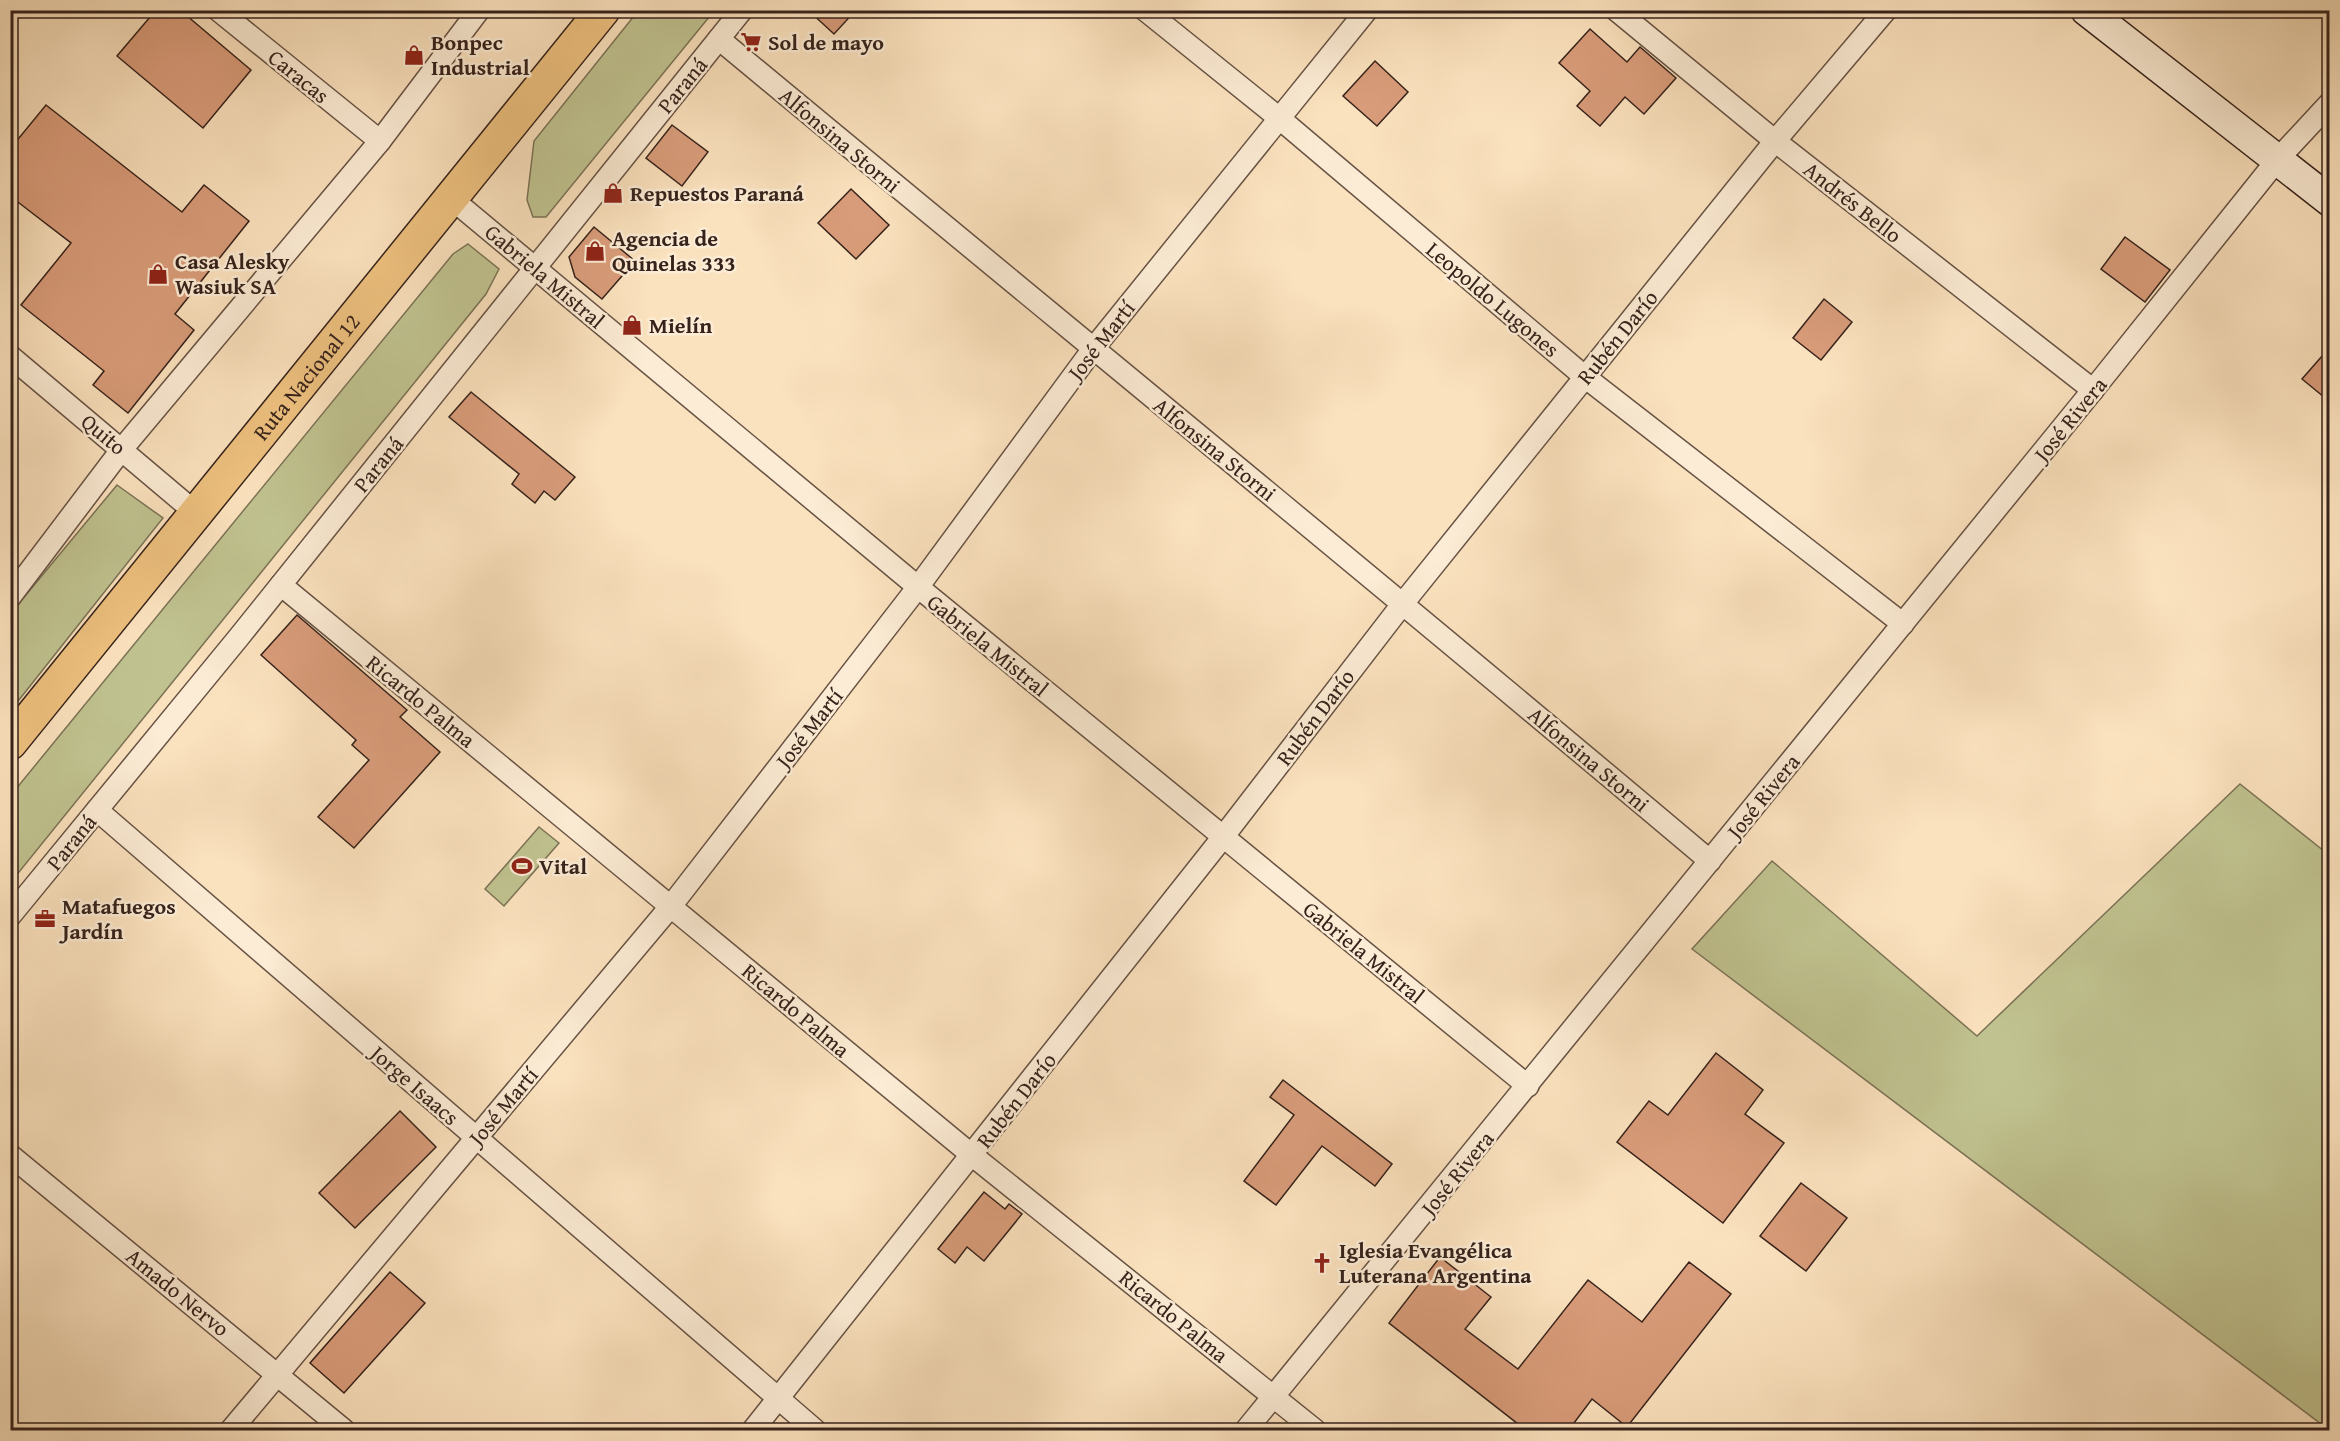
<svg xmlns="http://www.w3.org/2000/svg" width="2340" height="1441" font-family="'Gentium Book Plus',serif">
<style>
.green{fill:#c0c390;stroke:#7b7256;stroke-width:1.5}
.building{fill:#d99c7a;stroke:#36221b;stroke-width:1.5}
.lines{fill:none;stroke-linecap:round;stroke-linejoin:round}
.minor-casing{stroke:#675244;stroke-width:24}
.secondary-casing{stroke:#36221b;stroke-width:33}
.trunk-casing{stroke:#36221b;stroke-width:36}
.minor{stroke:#fcecd5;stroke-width:21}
.secondary{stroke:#fcecd5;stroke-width:30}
.trunk{stroke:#eec17f;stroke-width:33}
.labels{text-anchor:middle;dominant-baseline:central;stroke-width:5;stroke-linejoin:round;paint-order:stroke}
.poi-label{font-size:22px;font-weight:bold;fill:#36221b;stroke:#fcecd5;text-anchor:start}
.street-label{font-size:22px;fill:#36221b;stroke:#fcecd5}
</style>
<rect width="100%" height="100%" fill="#fbe2be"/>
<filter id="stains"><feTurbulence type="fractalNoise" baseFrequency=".00333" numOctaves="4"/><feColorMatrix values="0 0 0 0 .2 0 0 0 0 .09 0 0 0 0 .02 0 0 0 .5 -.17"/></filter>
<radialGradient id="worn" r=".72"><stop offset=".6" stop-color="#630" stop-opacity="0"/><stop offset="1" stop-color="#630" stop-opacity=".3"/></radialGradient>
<!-- green -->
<g class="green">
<path d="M638,11H714L546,217H533L527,200L534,141Z"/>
<path d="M468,244L499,269L486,294L11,882V795L453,254Z"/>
<path d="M117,485L163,518L11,710V613Z"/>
<path d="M2240,784L2329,855V1430L1692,949L1772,861L1977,1036Z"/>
<path d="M539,827L559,843L504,906L485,889Z"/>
</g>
<!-- building -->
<g class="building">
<path d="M156,10H180L251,70L203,128L117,56Z"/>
<path d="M808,10H856L834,34Z"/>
<path d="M1590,29L1627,62L1640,47L1676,78L1644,114L1625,97L1600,126L1577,106L1590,91L1559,63Z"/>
<path d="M1375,61L1408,92L1377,126L1343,96Z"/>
<path d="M46,105L182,212L204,185L249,221L175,314L194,330L128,413L93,385L104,371L21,305L71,243L10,196V149Z"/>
<path d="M672,125L708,152L682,186L646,158Z"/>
<path d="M851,189L889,225L856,259L818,223Z"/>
<path d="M594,227L635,261L602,299L575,277L569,257Z"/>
<path d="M2125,237L2170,270L2145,302L2101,269Z"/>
<path d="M1824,299L1852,322L1821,360L1793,338Z"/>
<path d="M2330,347V402L2302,379Z"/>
<path d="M471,392L575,477L555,500L544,491L535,503L512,484L519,474L449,417Z"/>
<path d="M297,615L407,710L400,717L440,752L354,848L318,817L369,760L352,745L356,740L261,655Z"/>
<path d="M1716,1053L1763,1090L1745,1114L1784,1143L1723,1223L1617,1142L1649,1101L1668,1115Z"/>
<path d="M1283,1080L1392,1164L1375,1186L1322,1146L1276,1205L1244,1181L1294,1115L1270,1097Z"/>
<path d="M400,1111L436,1147L355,1228L319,1193Z"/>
<path d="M1801,1183L1847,1218L1806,1271L1760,1236Z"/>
<path d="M984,1192L1005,1209L1009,1204L1022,1214L984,1261L967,1247L955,1263L938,1249Z"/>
<path d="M1440,1257L1491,1297L1465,1329L1518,1369L1588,1280L1642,1322L1689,1262L1731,1294L1627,1427L1592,1399L1568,1431H1527L1389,1323Z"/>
<path d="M390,1272L425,1303L344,1393L310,1363Z"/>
</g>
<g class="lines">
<!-- minor casing -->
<g class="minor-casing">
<g id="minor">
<path d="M218,10L380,141"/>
<path d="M1145,10L1279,118L1585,377L1903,624"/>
<path d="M1616,10L1775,141L2093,390"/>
<path d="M719,39C1049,313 1382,584 1710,861"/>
<path d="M452,199L918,587L1528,1086"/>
<path d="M10,356L196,513"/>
<path d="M281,585L973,1156L1315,1430"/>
<path d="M10,597L122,449L380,141L479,10"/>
<path d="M97,810L815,1430"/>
<path d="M10,916L239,637L742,10"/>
<path d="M10,1155L344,1430"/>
<path d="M231,1430L671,906L918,587L1093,349L1367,10"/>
<path d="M753,1430L1223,837L1404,602L1775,141L1886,10"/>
<path d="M1246,1430L2093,390L2278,159L2330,103"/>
</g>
</g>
<!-- secondary casing -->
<g class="secondary-casing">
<path id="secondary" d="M2086,10L2330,201"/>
</g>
<!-- trunk casing -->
<g class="trunk-casing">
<g id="trunk">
<path id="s1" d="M10,743L603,10"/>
</g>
</g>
<!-- minor -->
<use href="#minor" class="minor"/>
<!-- secondary -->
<use href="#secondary" class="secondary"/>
<!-- trunk -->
<use href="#trunk" class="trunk"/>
</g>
<!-- icons -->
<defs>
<g id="supermarket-bare" transform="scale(1.62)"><path d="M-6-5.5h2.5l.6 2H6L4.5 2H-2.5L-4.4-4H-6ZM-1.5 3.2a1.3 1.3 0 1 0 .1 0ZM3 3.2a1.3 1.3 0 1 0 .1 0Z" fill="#8f2418" stroke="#fcecd5" stroke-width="2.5" paint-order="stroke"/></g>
<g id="shop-bare" transform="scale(1.62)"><path d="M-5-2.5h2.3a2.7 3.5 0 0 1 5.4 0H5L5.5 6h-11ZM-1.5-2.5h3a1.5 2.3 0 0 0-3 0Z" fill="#8f2418" stroke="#fcecd5" stroke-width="2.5" paint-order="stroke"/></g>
<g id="stadium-bare" transform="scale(1.62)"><path d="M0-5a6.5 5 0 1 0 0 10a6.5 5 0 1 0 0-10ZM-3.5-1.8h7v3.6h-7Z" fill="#8f2418" stroke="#fcecd5" stroke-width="2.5" paint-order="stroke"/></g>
<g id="office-bare" transform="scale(1.62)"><path d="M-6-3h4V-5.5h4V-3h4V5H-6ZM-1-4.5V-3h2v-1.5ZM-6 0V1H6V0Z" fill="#8f2418" stroke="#fcecd5" stroke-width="2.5" paint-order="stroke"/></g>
<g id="church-bare" transform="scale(1.62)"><path d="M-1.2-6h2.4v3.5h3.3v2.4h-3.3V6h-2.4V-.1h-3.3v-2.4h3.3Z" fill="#8f2418" stroke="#fcecd5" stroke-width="2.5" paint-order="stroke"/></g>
</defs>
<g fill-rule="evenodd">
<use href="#supermarket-bare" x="751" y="42"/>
<use href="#shop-bare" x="414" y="55"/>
<use href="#shop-bare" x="613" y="193"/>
<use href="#shop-bare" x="595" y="251"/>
<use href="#shop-bare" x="158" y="274"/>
<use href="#shop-bare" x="632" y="325"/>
<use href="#stadium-bare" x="522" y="866"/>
<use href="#office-bare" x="45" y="919"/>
<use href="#church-bare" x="1322" y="1263"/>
</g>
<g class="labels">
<!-- poi labels -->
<g class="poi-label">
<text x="431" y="42">Bonpec<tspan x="431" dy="25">Industrial</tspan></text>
<text x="768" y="42">Sol de mayo</text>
<text x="630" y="193">Repuestos Paraná</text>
<text x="612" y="238">Agencia de<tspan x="612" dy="25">Quinelas 333</tspan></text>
<text x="175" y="261">Casa Alesky<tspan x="175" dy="25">Wasiuk SA</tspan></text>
<text x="649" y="325">Mielín</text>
<text x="539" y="866">Vital</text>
<text x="62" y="906">Matafuegos<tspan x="62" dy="25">Jardín</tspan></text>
<text x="1339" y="1250">Iglesia Evangélica<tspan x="1339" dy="25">Luterana Argentina</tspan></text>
</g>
<!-- street labels -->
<g class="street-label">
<text transform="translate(299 76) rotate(39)">Caracas</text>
<text transform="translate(682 85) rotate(-51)">Paraná</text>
<text transform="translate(840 140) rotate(40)">Alfonsina Storni</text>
<text transform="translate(1853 202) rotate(38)">Andrés Bello</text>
<text transform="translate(545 276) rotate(40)">Gabriela Mistral</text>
<text transform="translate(1493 299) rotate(40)">Leopoldo Lugones</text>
<text transform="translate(1617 337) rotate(-51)">Rubén Darío</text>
<text transform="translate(1101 340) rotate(-52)">José Martí</text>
<text stroke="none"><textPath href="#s1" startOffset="471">Ruta Nacional 12</textPath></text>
<text transform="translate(2070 419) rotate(-51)">José Rivera</text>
<text transform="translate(104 434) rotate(40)">Quito</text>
<text transform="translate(1215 449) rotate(39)">Alfonsina Storni</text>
<text transform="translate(378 464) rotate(-51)">Paraná</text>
<text transform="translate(988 645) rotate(39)">Gabriela Mistral</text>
<text transform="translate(421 701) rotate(39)">Ricardo Palma</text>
<text transform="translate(1315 717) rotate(-53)">Rubén Darío</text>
<text transform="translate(809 728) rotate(-52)">José Martí</text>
<text transform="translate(1589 759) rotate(40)">Alfonsina Storni</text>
<text transform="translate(1763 796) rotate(-51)">José Rivera</text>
<text transform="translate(71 842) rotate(-51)">Paraná</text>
<text transform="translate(1364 952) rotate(39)">Gabriela Mistral</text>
<text transform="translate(796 1010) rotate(40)">Ricardo Palma</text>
<text transform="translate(415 1085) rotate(41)">Jorge Isaacs</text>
<text transform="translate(1016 1100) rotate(-52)">Rubén Darío</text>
<text transform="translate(503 1106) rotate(-50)">José Martí</text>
<text transform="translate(1457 1173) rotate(-51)">José Rivera</text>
<text transform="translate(178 1292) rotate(39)">Amado Nervo</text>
<text transform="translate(1174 1316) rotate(39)">Ricardo Palma</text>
</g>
</g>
<!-- margin -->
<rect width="2340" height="1441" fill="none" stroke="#fbe2be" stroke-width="36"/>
<rect x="12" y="12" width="2316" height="1417" fill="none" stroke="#36221b" stroke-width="3"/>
<rect x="18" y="18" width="2304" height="1405" fill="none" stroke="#36221b" stroke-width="1.5"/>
<rect width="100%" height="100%" filter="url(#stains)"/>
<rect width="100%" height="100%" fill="url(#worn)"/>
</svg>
